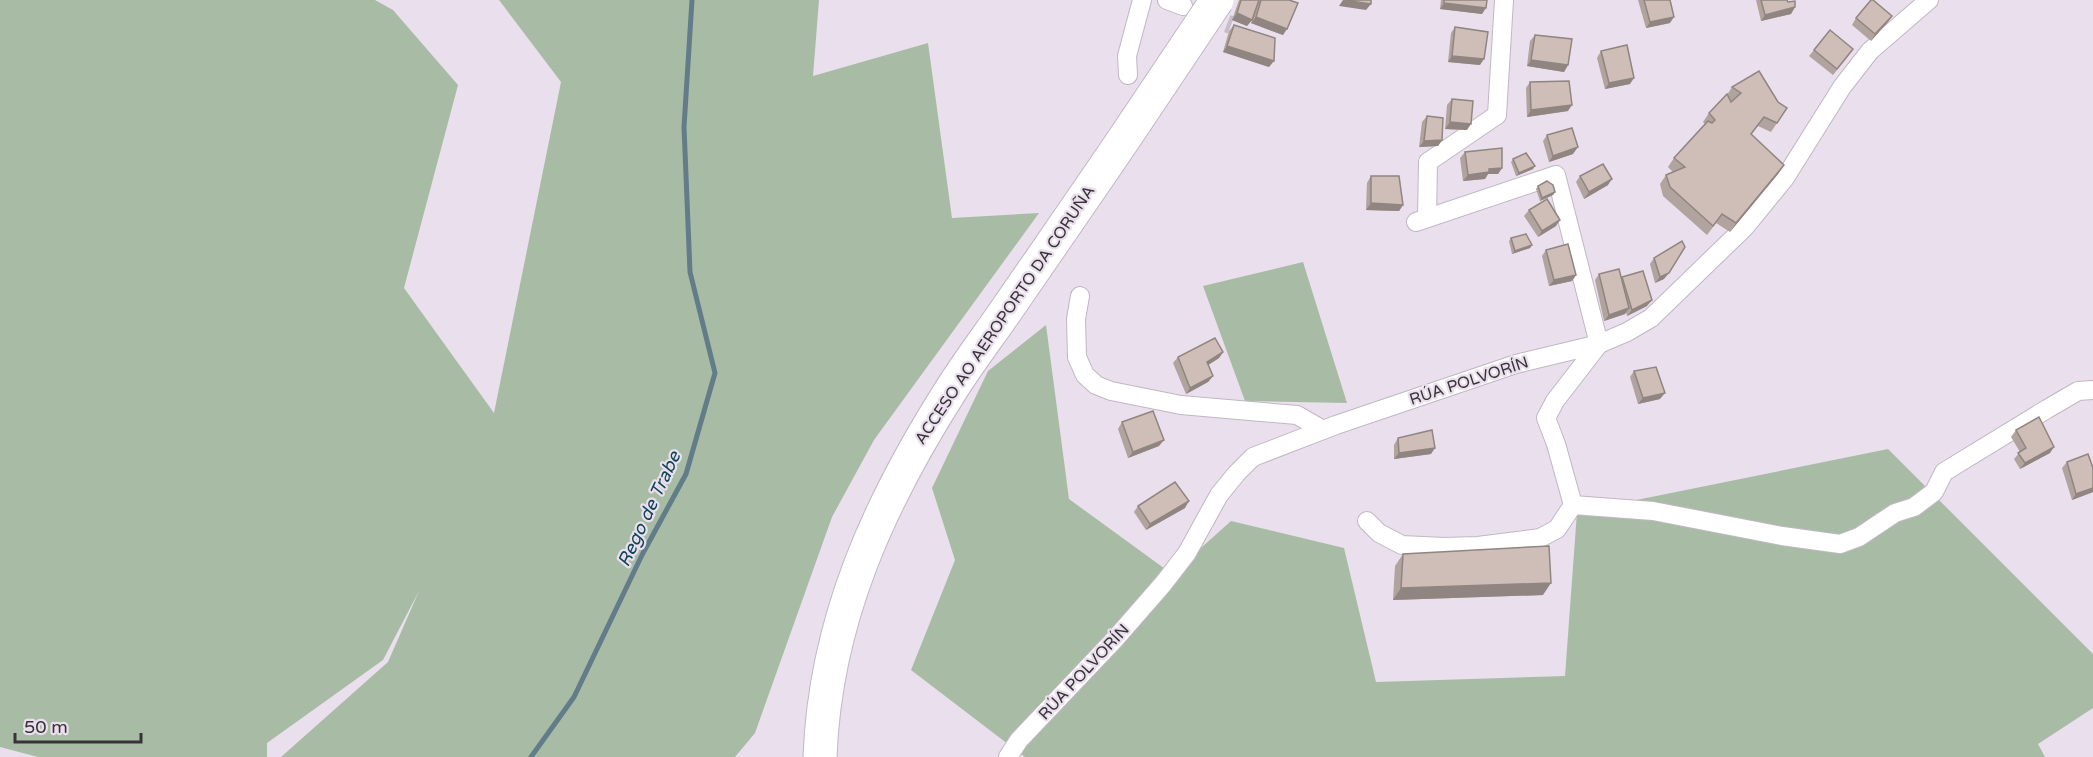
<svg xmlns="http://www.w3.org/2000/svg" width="2093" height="757" font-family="'Varela Round',sans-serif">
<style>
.green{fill:#a8bca5}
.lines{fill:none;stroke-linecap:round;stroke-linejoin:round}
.stream{stroke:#627c89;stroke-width:5}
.street-tunnel{stroke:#c6bdc8;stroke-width:18;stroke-dasharray:18 9;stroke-linecap:butt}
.street-casing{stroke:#c1b7c4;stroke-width:20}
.highway-casing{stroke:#c1b7c4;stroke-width:35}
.street{stroke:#fff;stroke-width:18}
.highway{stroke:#fff;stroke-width:33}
.highway-bridge-casing{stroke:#c1b7c4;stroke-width:35;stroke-linecap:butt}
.highway-bridge{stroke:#fff;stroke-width:33}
.wall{fill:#b1a39d}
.shaded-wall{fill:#908580}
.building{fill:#cebeb7;stroke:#908580;stroke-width:1.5}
.labels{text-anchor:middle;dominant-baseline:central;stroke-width:4.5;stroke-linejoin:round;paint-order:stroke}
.street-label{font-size:16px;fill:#373338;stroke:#eadfec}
.water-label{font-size:18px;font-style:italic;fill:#0d4457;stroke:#eadfec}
</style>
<rect width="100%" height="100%" fill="#eadfec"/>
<!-- green -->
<g class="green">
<path d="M0,0H375L393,10L458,85L404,288L494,413L561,82L499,0H819L813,76L928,43L952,218L1039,213L874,440L832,517L755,733L735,757H281L388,662L419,591L383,660L267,743V757H38L0,747Z"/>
<path d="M1303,262L1347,403L1245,401L1203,286Z"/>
<path d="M1046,325L1069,499L1172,574L1231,521L1344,548L1376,682L1565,676L1577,512L1888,449L2093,654V708L2038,744L2045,757H1025L911,670L955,560L932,488L988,371Z"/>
</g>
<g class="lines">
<!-- stream -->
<path class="stream" d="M531,757L574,697L642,555L686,474L715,373L690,272L684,127L692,0"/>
<!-- street-tunnel -->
<path class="street-tunnel" d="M1202,14L1231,25"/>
<!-- street casing -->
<g class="street-casing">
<g id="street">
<path d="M1167,0L1183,6"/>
<path d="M1128,75L1127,56L1142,0"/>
<path d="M1427,218L1428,162L1497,115L1504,0"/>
<path d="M1080,296L1076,319L1077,357L1085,375L1096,385L1111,391L1181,405L1297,415L1323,430"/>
<path d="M1573,505L1653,511L1782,536L1840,544L1859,537L1895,513L1914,507L1934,492L1944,472L2047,409L2078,391L2093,390"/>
<path d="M1367,521L1379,533L1402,545L1444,547L1478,546L1540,538L1557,529L1573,505L1556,444L1546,418L1555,401L1599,344L1556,175L1416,222"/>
<path d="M1008,757L1019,740L1115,639L1163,584L1187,553L1219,495L1236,474L1253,457L1336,425L1516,364L1599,344L1627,332L1651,318L1745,227L1785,178L1842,87L1870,51L1929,0"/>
</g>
</g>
<!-- highway casing -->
<g class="highway-casing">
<path id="highway" d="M820,757C825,621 879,503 951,390C968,363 987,338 1005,312C1049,248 1093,185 1136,121"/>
</g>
<!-- street -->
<use href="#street" class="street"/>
<!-- highway -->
<use href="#highway" class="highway"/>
<!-- highway-bridge casing -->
<g class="highway-bridge-casing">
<path id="highway-bridge" d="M1136,121L1217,0"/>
</g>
<!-- highway-bridge -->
<use href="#highway-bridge" class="highway-bridge"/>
</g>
<!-- wall -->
<g class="wall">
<path d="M1239,0H1289L1283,35L1251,23L1259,0L1252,20L1247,26L1232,20Z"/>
<path d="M1441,0H1487L1482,14L1440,9Z"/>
<path d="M1638,0H1670V23L1646,28Z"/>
<path d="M1756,0H1787L1788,2L1795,7L1791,14L1761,21Z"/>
<path d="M1892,16L1871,41L1852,25L1856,18Z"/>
<path d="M1234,25L1269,67L1223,52L1229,31Z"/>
<path d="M1455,27L1480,65L1448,62L1451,33Z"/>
<path d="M1535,35L1568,65L1564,72L1527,66L1530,41Z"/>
<path d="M1814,50L1849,55L1833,75L1809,56Z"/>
<path d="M1601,51L1630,84L1605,89L1597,58Z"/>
<path d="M1530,82L1568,111L1527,117L1526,88Z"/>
<path d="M1732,87L1778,102L1787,108L1771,132L1758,126L1751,134L1784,165L1778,174L1730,232L1716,223L1707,235L1663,196L1660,184L1666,175L1673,172L1668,167L1674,158L1705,124L1703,122L1709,113L1727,95Z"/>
<path d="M1452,99L1467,130L1445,129L1447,105Z"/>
<path d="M1427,116L1442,140L1438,146L1419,147L1422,122Z"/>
<path d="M1547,135L1573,154L1549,162L1543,141Z"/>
<path d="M1465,152L1502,168L1498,174H1488L1485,179L1463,181L1460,158Z"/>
<path d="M1513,159L1533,169L1516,176L1511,162Z"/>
<path d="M1371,176L1403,205L1399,211L1366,210L1367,183Z"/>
<path d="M1580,176L1608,185L1584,199L1576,182Z"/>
<path d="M1538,186L1555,192L1553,195L1540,201L1536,189Z"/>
<path d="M1529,210L1556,226L1538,237L1524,216Z"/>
<path d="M1511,238L1532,245L1530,248L1512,254L1509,241Z"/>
<path d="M1546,250L1576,275L1572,281L1549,286L1542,256Z"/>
<path d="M1654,258L1664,279L1655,283L1650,264Z"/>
<path d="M1599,274L1621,278L1622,277L1647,306L1627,316L1626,312L1625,314L1604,321L1595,280Z"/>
<path d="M1223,352L1219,358L1208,365L1213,376L1208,382L1186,394L1173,363L1178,357Z"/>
<path d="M1634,371L1660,399L1638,404L1630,377Z"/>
<path d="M1122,422L1159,446L1128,458L1118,429Z"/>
<path d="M2016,430L2050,453L2020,469L2014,459L2020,452L2011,437Z"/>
<path d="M1398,438L1431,454L1394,459V445Z"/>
<path d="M2067,462L2093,492L2072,500L2062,468Z"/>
<path d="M1138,506L1185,508L1146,530L1134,512Z"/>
<path d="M1403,554L1543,595L1393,600L1395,566Z"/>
</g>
<!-- shaded-wall -->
<g class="shaded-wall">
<path d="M1343,0L1371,4L1366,10L1339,6Z"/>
<path d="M1444,3L1486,8L1482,14L1440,9Z"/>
<path d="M1795,7L1791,14L1761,21L1765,15Z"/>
<path d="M1237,13L1252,20L1247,26L1232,20Z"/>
<path d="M1892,16L1888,22L1871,41L1875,34Z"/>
<path d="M1256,17L1287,29L1283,35L1251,23Z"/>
<path d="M1674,17L1670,23L1646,28L1650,22Z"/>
<path d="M1227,46L1274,61L1269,67L1223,52Z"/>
<path d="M1452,56L1484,59L1480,65L1448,62Z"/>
<path d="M1531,60L1568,65L1564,72L1527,66Z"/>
<path d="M1634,78L1630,84L1605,89L1609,83Z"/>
<path d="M1572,105L1568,111L1527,117L1531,110Z"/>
<path d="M1450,122L1471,124L1467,130L1445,129Z"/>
<path d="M1442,140L1438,146L1419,147L1424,141Z"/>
<path d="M1578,147L1573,154L1549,162L1553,156Z"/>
<path d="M1784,165L1778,174L1730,232L1736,223Z"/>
<path d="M1535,166L1533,169L1516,176L1519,173Z"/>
<path d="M1502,168L1498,174H1488L1485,179L1463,181L1468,175L1489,169Z"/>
<path d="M1612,179L1608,185L1584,199L1589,192Z"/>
<path d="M1555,192L1553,195L1540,201L1542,198Z"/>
<path d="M1371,203L1403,205L1399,211L1366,210Z"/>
<path d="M1560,220L1556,226L1538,237L1542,231Z"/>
<path d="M1532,245L1530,248L1512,254L1515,251Z"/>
<path d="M1669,273L1664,279L1655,283L1660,277Z"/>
<path d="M1576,275L1572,281L1549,286L1554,280Z"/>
<path d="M1652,300L1647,306L1627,316L1632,310Z"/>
<path d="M1629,308L1625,314L1604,321L1609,315Z"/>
<path d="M1223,352L1219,358L1202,369L1207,362Z"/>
<path d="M1213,376L1208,382L1186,394L1190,388Z"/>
<path d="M1665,393L1660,399L1638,404L1643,398Z"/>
<path d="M1164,440L1159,446L1128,458L1133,452Z"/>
<path d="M2054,447L2050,453L2020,469L2025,463Z"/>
<path d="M1435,448L1431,454L1394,459L1399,453Z"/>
<path d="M2093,488V492L2072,500L2076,494Z"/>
<path d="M1189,501L1185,508L1146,530L1150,524Z"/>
<path d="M1551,583L1543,595L1393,600L1401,588Z"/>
</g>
<!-- building -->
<g class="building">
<path d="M1241,0H1259L1252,20L1237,13Z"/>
<path d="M1261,0H1289L1298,3L1287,29L1256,17Z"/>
<path d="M1344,0H1371V4Z"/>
<path d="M1444,0H1487L1486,8L1444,3Z"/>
<path d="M1644,0H1670L1674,17L1650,22Z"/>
<path d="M1761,0H1787L1788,2L1795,1V7L1765,15Z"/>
<path d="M1871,0H1873L1892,16L1875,34L1856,18Z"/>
<path d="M1234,25L1275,38L1274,61L1227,46Z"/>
<path d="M1455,27L1488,32L1484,59L1452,56Z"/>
<path d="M1830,30L1853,49L1837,69L1814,50Z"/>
<path d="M1535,35L1572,39L1568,65L1531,60Z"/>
<path d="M1627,45L1634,78L1609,83L1601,51Z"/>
<path d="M1759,71L1778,102L1787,108L1777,123L1764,117L1751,134L1784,165L1736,223L1722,214L1713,226L1670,187L1666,175L1685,167L1674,158L1708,121L1712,123L1715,120L1709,113L1727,94L1731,102L1741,93L1732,87Z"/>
<path d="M1569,81L1572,105L1531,110L1530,82Z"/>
<path d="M1452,99L1473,101L1471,124L1450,122Z"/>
<path d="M1427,116L1443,118L1442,140L1424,141Z"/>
<path d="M1572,128L1578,147L1553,156L1547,135Z"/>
<path d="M1502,148V168L1489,169V172L1468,175L1465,152Z"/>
<path d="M1526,153L1535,166L1519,173L1513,159Z"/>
<path d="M1603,164L1612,179L1589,192L1580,176Z"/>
<path d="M1371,176H1399L1403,205L1371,203Z"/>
<path d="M1547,181L1553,185L1555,192L1542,198L1538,186Z"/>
<path d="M1547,199L1560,220L1542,231L1529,210Z"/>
<path d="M1526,234L1532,245L1515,251L1511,238Z"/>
<path d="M1682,241L1685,247L1669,273L1660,277L1654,258Z"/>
<path d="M1568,244L1576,275L1554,280L1546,250Z"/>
<path d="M1619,269L1629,308L1609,315L1599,274Z"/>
<path d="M1643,271L1652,300L1632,310L1622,277Z"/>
<path d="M1215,338L1223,352L1207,362L1213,376L1190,388L1178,357Z"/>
<path d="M1656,367L1665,393L1643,398L1634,371Z"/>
<path d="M1153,411L1164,440L1133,452L1122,422Z"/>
<path d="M2039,417L2054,447L2025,463L2018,453L2026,448L2016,430Z"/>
<path d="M1432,430L1435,448L1399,453L1398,438Z"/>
<path d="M2088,454L2093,468V488L2076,494L2067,462Z"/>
<path d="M1175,482L1189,501L1150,524L1138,506Z"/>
<path d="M1549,546L1551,583L1401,588L1403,554Z"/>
</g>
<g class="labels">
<!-- street labels -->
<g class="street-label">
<text transform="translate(1005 315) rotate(-56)">ACCESO AO AEROPORTO DA CORUÑA</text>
<text transform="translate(1469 381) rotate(-18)">RÚA POLVORÍN</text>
<text transform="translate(1084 672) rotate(-47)">RÚA POLVORÍN</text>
</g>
<!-- water labels -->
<g class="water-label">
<text transform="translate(649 509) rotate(-65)">Rego de Trabe</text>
</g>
</g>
<!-- scale -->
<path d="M15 733v9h126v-9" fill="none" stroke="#373338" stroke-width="3"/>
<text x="24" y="733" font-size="18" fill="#373338" stroke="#eadfec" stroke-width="4.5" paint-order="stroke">50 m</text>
</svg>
